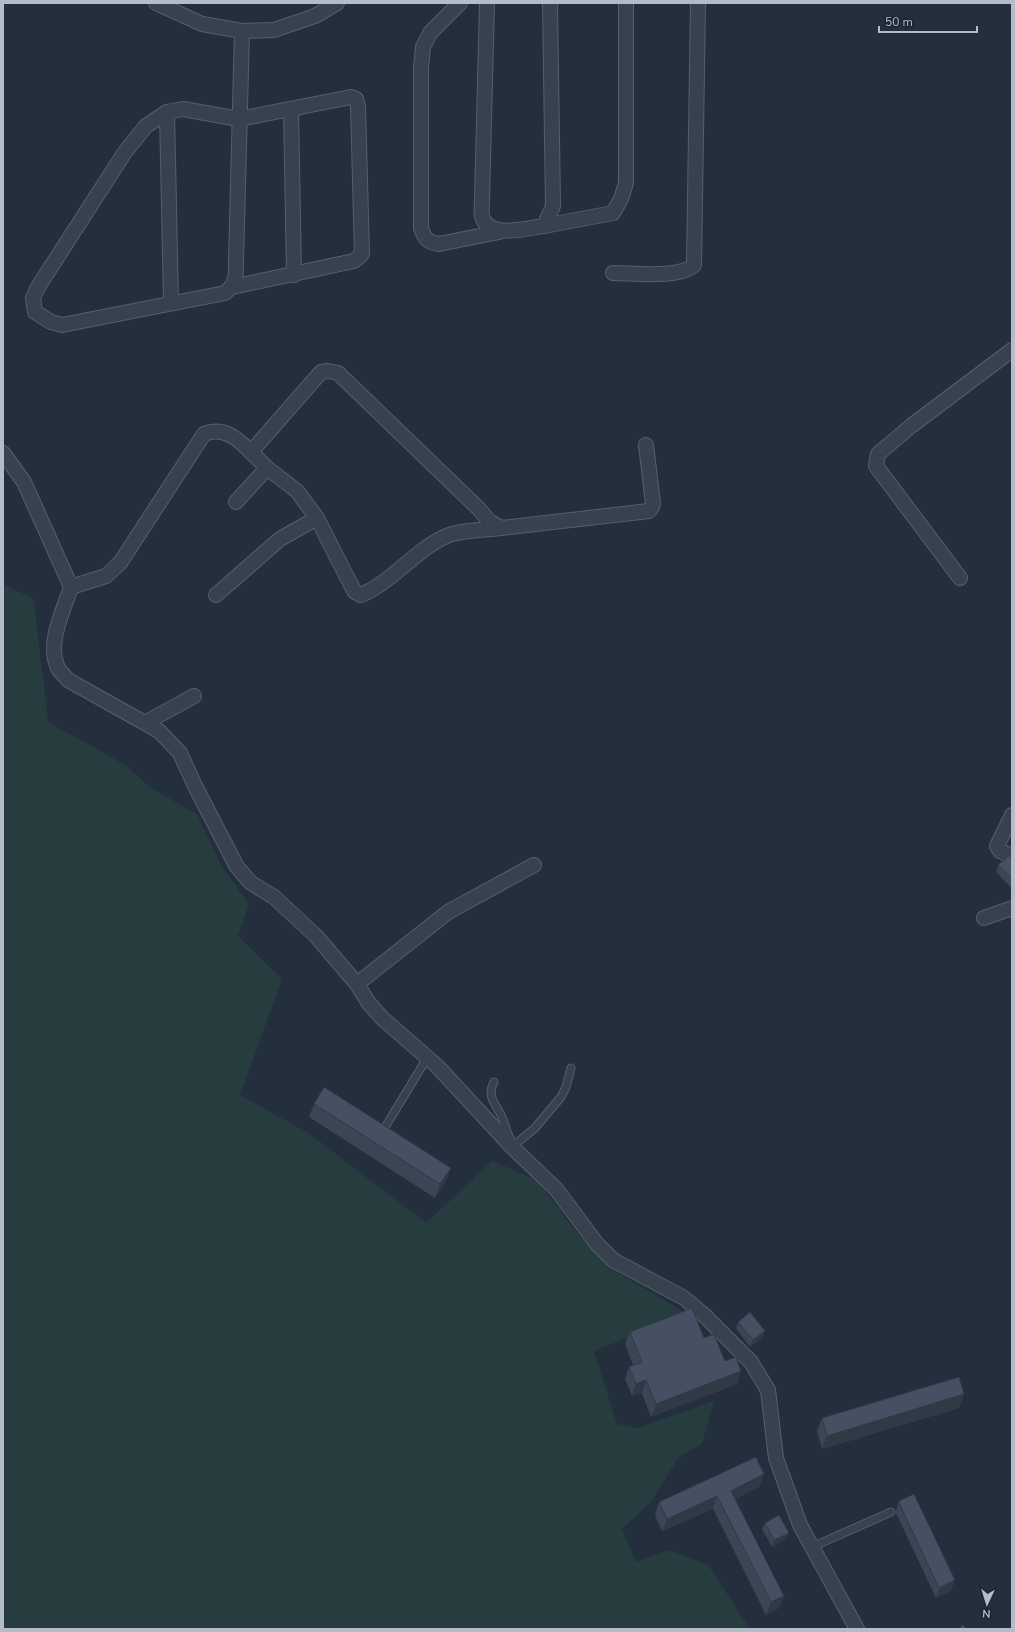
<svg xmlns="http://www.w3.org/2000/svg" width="1015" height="1632" font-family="'Nunito Sans',sans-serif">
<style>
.green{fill:#263c3f}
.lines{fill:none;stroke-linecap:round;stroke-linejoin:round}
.lane-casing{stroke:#565f6c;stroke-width:9}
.street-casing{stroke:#565f6c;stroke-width:16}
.lane{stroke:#38414e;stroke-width:7}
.street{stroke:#38414e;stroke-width:14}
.wall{fill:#3b4654}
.shaded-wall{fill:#303945}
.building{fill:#455162;stroke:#303945}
</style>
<rect width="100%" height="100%" fill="#242f3e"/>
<!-- green -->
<path class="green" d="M3,584L34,599L48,722L127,766L151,788L197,814L221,865L249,904L238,936L282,979L240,1095L310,1134L426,1223L492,1161L537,1180L573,1228L610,1268L687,1314L594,1351L617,1424L637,1428L714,1401L702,1444L679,1457L651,1502L622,1529L636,1562L669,1550L708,1565L750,1629H3Z"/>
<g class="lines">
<!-- lane casing -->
<g class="lane-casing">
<g id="lane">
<path d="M494,1082C486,1096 496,1104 502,1117C505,1124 506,1131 510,1138"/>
<path d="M384,1129L427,1058"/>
<path d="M512,1147L535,1128L561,1097L566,1087L571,1068"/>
<path d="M812,1547L891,1512"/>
</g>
</g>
<!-- street casing -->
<g class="street-casing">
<g id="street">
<path d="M156,3L202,24L242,31L274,30L315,16L337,3"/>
<path d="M460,3L430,33L423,47L421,68V228C425,239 427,242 439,244L499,232"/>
<path d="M487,3L482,200C482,205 481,211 482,216C488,240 526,228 544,226L553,206L550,3"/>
<path d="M291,109L294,275"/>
<path d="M167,112L171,303"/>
<path d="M544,226L613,213L621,199L626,183V3"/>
<path d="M613,273C634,273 678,279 694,265L698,3"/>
<path d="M232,287L354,261L362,254L358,106L356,99L351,97L239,119L183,109L167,112L146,126L125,152L38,287L33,298L35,312L51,322L62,325L225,293C237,283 236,275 236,261L242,31"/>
<path d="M251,452L267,468L297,491L317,518L351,585L355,592L361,595C394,581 418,547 449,535C463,530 486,530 501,528"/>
<path d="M3,453L24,482L71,587C64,610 46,643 58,668C60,672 65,676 68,680L159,731L180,753L195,786L237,867L251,883L274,897L316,936L357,984L368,1002L382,1018L437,1066L512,1147L556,1189L597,1244L613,1260L684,1298L703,1314L751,1362L768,1390L776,1458L800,1525L857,1629"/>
<path d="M236,502L267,468"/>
<path d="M960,578L876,466L878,454L911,426L1012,350"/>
<path d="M71,587L106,576L120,563L204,434C224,426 238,439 251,452L321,372L328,371L338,373L479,509L489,521L501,528L649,511L652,507L653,503L646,445"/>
<path d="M216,595L280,539L317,518"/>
<path d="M145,723L194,696"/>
<path d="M1012,815L997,846L1000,851L1012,856"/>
<path d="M984,918L1012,908"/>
<path d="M357,984L448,912L534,865"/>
</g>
</g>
<!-- lane -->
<use href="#lane" class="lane"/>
<!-- street -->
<use href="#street" class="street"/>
</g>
<!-- wall -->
<g class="wall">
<path d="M1012,856V889L996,872L998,865Z"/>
<path d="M314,1104L446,1181L435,1198L309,1117Z"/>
<path d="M738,1322L763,1338L750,1347L736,1328Z"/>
<path d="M630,1332L704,1338L725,1361L741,1371L737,1384L651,1417L642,1393L632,1396L625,1379L629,1367L633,1365L625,1344Z"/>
<path d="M964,1394L959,1408L822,1449L817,1431L822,1418Z"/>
<path d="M764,1474L760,1486L735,1499L784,1596L779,1608L766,1615L713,1509L662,1531L655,1515L659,1502Z"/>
<path d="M899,1501L951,1591L936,1598L896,1513V1511Z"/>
<path d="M765,1523L789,1533L786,1539L772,1547L762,1529Z"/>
</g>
<!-- shaded-wall -->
<g class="shaded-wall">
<path d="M451,1168L446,1181L435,1198L440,1184Z"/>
<path d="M765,1331L763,1338L750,1347L753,1340Z"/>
<path d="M741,1371L737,1384L651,1417L656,1404Z"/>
<path d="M646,1380L642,1393L632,1396L636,1384Z"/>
<path d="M964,1394L959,1408L822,1449L827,1436Z"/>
<path d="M764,1474L760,1486L726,1503L731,1491Z"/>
<path d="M717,1496L713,1509L662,1531L667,1519Z"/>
<path d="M789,1533L786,1539L772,1547L774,1540Z"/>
<path d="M955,1580L951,1591L936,1598L939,1588Z"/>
<path d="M784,1596L779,1608L766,1615L771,1602Z"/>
</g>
<!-- building -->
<g class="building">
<path d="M1008,856H1012V879L998,865Z"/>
<path d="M324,1087L451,1168L440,1184L314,1104Z"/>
<path d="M692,1308L704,1338L714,1334L725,1361L736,1357L741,1371L656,1404L646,1380L636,1384L629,1367L642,1362L630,1332Z"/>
<path d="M750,1312L765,1331L753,1340L738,1322Z"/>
<path d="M959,1377L964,1394L827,1436L822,1418Z"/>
<path d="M756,1457L764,1474L731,1491L784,1596L771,1602L717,1496L667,1519L659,1502Z"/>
<path d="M914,1494L955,1580L939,1588L899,1503V1501Z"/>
<path d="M779,1515L789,1533L774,1540L765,1523Z"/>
<path d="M963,1625L966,1629H958Z"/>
</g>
<!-- border -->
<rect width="1015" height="1632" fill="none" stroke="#b4bcc9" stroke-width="8"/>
<!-- north arrow -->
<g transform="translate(987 1604) rotate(184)" stroke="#1d2633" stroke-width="3" paint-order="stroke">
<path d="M0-3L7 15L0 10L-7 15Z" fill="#b4bcc9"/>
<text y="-6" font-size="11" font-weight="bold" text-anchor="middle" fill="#b4bcc9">N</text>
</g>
<!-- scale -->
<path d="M879 26v6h98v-6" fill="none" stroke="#b4bcc9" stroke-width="2"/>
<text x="885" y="26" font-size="12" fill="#b4bcc9" stroke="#1d2633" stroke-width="3" paint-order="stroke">50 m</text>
</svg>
